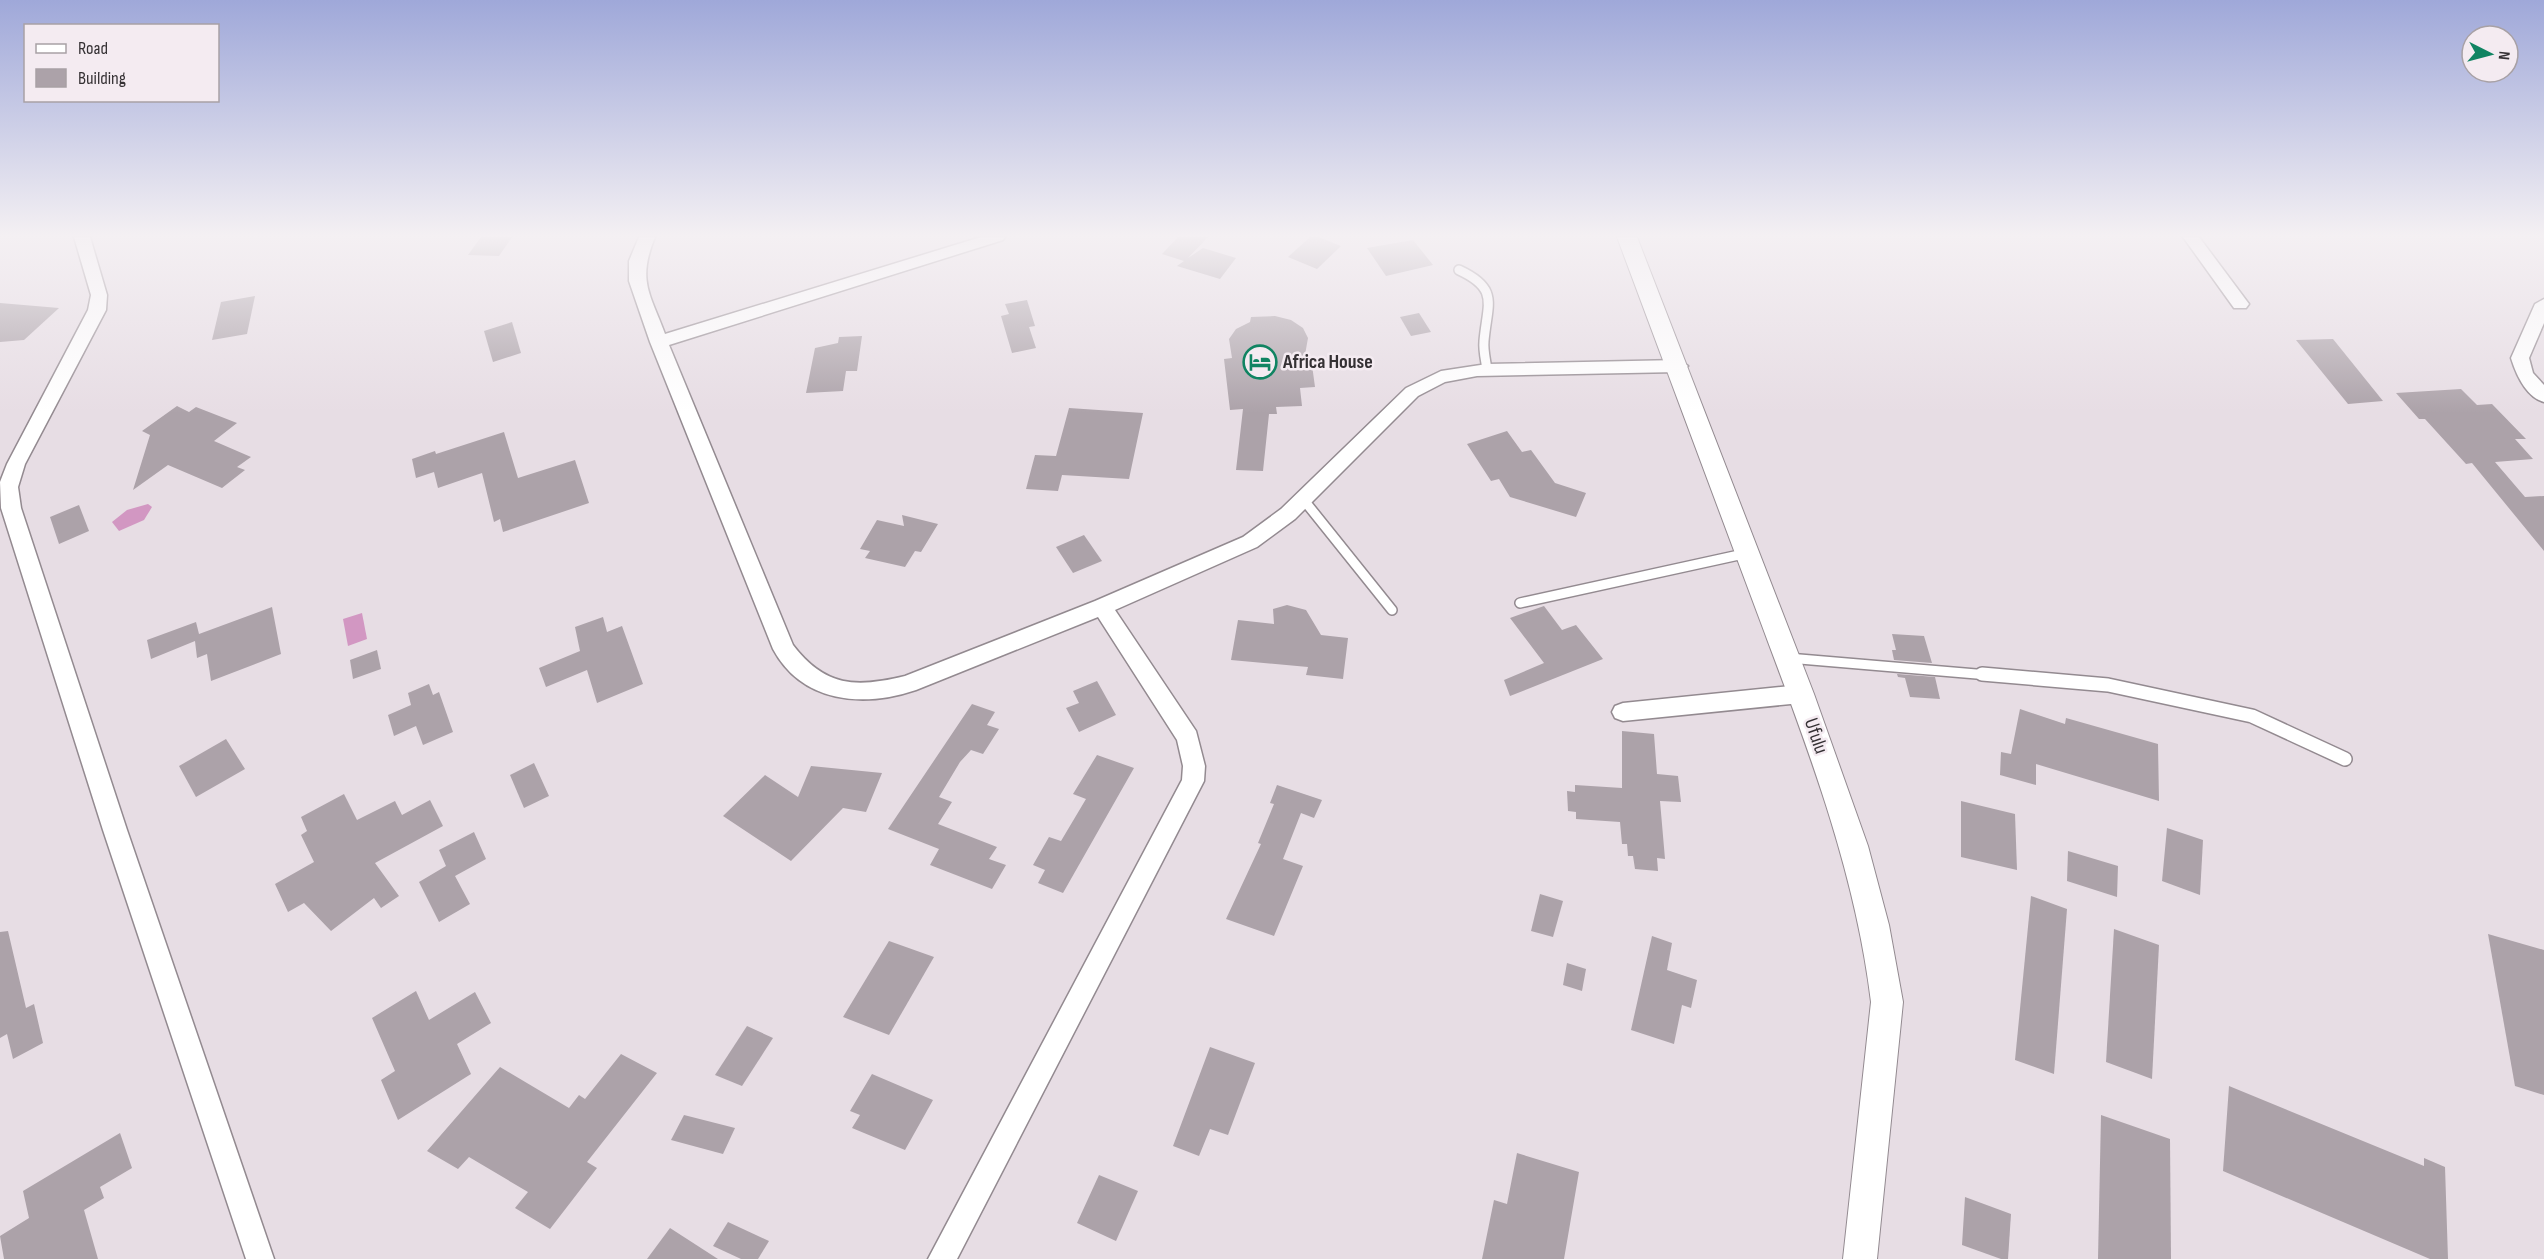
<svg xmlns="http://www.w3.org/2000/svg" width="2544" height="1259" font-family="'Sofia Sans Condensed',sans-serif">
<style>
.water{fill:#d297c2}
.building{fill:#aca2a9}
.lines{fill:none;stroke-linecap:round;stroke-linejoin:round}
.service-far1-casing{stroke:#938a90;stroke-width:12}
.service-casing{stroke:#938a90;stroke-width:16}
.minor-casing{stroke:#938a90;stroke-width:3}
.tertiary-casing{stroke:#938a90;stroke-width:2}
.service-far1{stroke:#fff;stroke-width:9}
.service{stroke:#fff;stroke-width:13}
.minor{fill:#fff;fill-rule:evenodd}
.tertiary{fill:#fff;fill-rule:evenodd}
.labels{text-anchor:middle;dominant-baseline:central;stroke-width:5;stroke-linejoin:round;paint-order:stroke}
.poi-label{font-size:20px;font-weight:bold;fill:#353134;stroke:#f4ebf1;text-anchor:start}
.street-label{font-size:20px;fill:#353134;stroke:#f4ebf1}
</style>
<rect width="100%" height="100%" fill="#e7dde4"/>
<!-- water -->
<g class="water">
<path d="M148,504L152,507L144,520L119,531L112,522L127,510Z"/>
<path d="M362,613L367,639L348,646L343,619Z"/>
</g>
<!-- building -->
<g class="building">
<path d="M481,237H512L499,256L468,255Z"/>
<path d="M1178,237H1208L1188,258L1203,248L1236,258L1220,279L1177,266L1184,261L1162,254Z"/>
<path d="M1310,237H1318L1341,246L1317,269L1288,257Z"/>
<path d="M1413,240L1433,265L1386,276L1367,248Z"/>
<path d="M255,296L247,334L212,340L221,302Z"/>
<path d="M1027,300L1035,326L1029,327L1036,348L1012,353L1001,316L1009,314L1005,304Z"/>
<path d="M0,303L59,308L24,340L0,342Z"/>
<path d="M1419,313L1431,332L1411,336L1400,317Z"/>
<path d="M1275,316L1291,320L1303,328L1308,338L1303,366L1312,365L1315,387L1300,388L1302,406L1276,407L1277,414H1269L1263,471L1236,470L1243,409L1230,410L1224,359L1232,358L1229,339L1236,329L1250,322L1251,317Z"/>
<path d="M512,322L521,353L493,362L484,331Z"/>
<path d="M862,336L857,371H846L843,391L806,393L815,348L838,343L839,337Z"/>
<path d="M2333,339L2383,401L2348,404L2296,340Z"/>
<path d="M2461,389L2477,405L2492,404L2526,439H2515L2533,459L2495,462L2525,497L2544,496V551L2472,463L2466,464L2425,419H2419L2396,393Z"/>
<path d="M177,406L189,412L196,407L237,423L214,441L251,457L237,467L245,470L222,488L168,465L133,490L150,435L142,431Z"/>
<path d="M1069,408L1143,413L1129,479L1062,475L1058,491L1026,489L1035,455L1056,456Z"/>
<path d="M1507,431L1522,452L1531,450L1555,483L1586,493L1576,517L1510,497L1499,479L1491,481L1467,444Z"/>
<path d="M504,432L518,478L575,460L589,503L503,532L500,519L494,522L482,473L438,488L434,472L416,478L412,459L435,451L436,454Z"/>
<path d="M79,505L89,531L59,544L50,517Z"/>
<path d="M902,515L938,524L921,552L915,551L905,567L865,558L870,551L860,549L877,520L904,526Z"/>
<path d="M1084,535L1102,561L1073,573L1056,547Z"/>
<path d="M1287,605L1306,610L1321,635L1348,638L1343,679L1306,675L1308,667L1231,660L1238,620L1274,624L1273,609Z"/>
<path d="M1544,606L1562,630L1576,625L1603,659L1510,696L1504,680L1544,663L1510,618Z"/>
<path d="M272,607L281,654L211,681L207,654L197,658L195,641L151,659L147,640L196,622L199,634Z"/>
<path d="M603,617L607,632L622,626L643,684L597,703L587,670L546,687L539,668L580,651L575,627Z"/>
<path d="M1892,634L1924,636L1932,663L1894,660L1892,650H1896Z"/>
<path d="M377,650L381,669L353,679L350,660Z"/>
<path d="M1897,674L1935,677L1940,699L1910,697L1905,678L1898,677Z"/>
<path d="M1097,681L1116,715L1079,732L1066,708L1079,703L1073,691Z"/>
<path d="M429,684L433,695L439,692L453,732L423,745L416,726L394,736L388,715L411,705L408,693Z"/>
<path d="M972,704L995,712L987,725L999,729L983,754L971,750L960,762L939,797L952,802L938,824L997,847L989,859L1006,865L992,889L930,865L939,849L888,829Z"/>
<path d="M2020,709L2065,724L2066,718L2158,744L2159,801L2036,764V785L2000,775L2001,752L2011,754Z"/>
<path d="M1622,731L1654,734L1657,774L1678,776L1681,802L1660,801L1665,859L1657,858L1658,871L1635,869L1633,856H1628L1627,844H1622L1620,822L1576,819V812L1568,811L1567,791L1575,792V785L1622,788Z"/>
<path d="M226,739L245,769L196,797L179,766Z"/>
<path d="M1097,755L1134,768L1063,893L1038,883L1045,870L1033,865L1049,837L1061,841L1086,799L1073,794Z"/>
<path d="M534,763L549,796L524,808L510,775Z"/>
<path d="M811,766L882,773L866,812L843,808L791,861L723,816L765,775L798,797Z"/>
<path d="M1277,785L1322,800L1314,818L1301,813L1283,859L1303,866L1274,936L1226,919L1261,844L1258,843L1274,804L1270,803Z"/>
<path d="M344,794L357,820L395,801L402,815L430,800L443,826L375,863L399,896L381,908L374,898L331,931L304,903L288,912L275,884L314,862L301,835L307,831L301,817Z"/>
<path d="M1961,801L2015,814L2017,870L1961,857Z"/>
<path d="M2167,828L2203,840L2200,895L2162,881Z"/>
<path d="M474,832L486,859L455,876L470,904L439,922L419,882L446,866L439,850Z"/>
<path d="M2068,851L2118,866L2117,897L2067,881Z"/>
<path d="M1540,894L1563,901L1553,937L1531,931Z"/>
<path d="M2031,896L2067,909L2054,1074L2015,1060Z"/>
<path d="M2114,929L2159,945L2152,1079L2106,1062Z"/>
<path d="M8,931L26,1008L34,1004L43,1043L13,1059L7,1034L0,1038V932Z"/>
<path d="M2488,934L2544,950V1095L2515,1086Z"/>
<path d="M1652,936L1672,943L1667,970L1697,980L1691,1008L1682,1005L1674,1044L1631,1030Z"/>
<path d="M889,941L934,957L889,1035L843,1017Z"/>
<path d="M1567,963L1586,969L1582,991L1563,985Z"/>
<path d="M416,991L429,1020L475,992L491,1023L457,1044L471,1074L398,1120L381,1080L395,1071L372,1018Z"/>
<path d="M747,1026L773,1038L742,1086L715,1075Z"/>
<path d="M1210,1047L1255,1063L1228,1135L1210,1129L1199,1156L1173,1146Z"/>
<path d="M621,1054L657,1073L587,1162L597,1168L550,1229L515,1208L528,1192L469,1157L458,1169L427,1151L500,1067L569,1108L579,1095L585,1099Z"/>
<path d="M872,1074L933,1100L905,1150L852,1128L860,1115L850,1111Z"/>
<path d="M2229,1086L2424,1166V1158L2445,1167L2448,1259H2430L2223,1171Z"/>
<path d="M684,1115L735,1128L723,1154L671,1140Z"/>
<path d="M2101,1115L2170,1139L2171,1259H2098Z"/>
<path d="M120,1133L132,1168L100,1187L104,1198L84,1210L98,1259H4L0,1236L29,1218L23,1191Z"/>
<path d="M1517,1153L1579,1172L1564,1259H1482L1494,1200L1507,1204Z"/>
<path d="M1099,1175L1138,1191L1116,1241L1077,1223Z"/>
<path d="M1965,1197L2011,1214L2008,1259H2001L1962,1245Z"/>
<path d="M728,1222L769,1241L758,1259H741L713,1246Z"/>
<path d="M670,1228L718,1259H647Z"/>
</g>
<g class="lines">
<!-- service-far1 casing -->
<g class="service-far1-casing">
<g id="service-far1">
<path d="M1459,270C1500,289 1487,304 1484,341C1483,351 1486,361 1487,370"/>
<path d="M1303,499L1392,610"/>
<path d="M1520,603L1748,553"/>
<path d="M1788,658L2000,676"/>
</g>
</g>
<!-- service casing -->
<g class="service-casing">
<path id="service" d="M1982,674L2108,685L2252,716L2345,759"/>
</g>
<!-- minor casing -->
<g class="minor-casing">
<g id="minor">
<path d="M74,237H90L107,295L106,310L25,464L18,487L21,508L127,830L274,1259H246L103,830L1,508L0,482L7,464L88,310L91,295Z"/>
<path d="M639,237H655C637,281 650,293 665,334L981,237H1005L1003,240L669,345L793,645C825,687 856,688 905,676L1095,601L1243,537L1281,509L1406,388L1441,371L1487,364L1679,360L1688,366L1679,372L1477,376L1445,382L1418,396L1295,519L1257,547L1115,610L1196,731L1205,766L1204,781L957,1259H928L1182,780L1183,766L1177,740L1098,617L916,690C863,708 802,703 773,649L650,342L629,281V261Z"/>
<path d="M2183,237H2199L2246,300L2249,304L2246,308H2234Z"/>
<path d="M2544,299V323L2529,358L2533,373L2544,385V402C2526,397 2516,374 2511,358L2535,304Z"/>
<path d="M1801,685L1809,688L1812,694L1809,700L1801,703L1623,721L1615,718L1612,712L1615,706L1623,703Z"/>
</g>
</g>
<!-- tertiary casing -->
<g class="tertiary-casing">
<path id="tertiary" d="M1617,237H1637L1814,694L1868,846L1889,925L1903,1002L1877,1259H1843L1871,1002C1855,868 1805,741 1758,615C1711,489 1664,363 1617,237Z"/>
</g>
<!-- service-far1 -->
<use href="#service-far1" class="service-far1"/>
<!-- service -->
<use href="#service" class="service"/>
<!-- minor -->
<use href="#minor" class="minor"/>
<!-- tertiary -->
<use href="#tertiary" class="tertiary"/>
</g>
<!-- sky -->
<linearGradient id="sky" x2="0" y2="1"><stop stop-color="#9fa8d9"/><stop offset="0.57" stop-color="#f4f0f3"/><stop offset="1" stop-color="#f4f0f3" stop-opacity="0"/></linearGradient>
<rect width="2544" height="413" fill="url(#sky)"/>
<!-- icons -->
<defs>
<g id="hotel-ring" transform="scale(1.725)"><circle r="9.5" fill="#f4ebf1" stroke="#108462" stroke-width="1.5"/><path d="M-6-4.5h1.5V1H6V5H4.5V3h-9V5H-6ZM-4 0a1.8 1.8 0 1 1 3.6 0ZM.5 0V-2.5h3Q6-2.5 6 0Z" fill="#108462"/></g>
</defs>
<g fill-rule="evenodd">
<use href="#hotel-ring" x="1260" y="362"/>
</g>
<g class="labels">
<!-- poi labels -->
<g class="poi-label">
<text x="1283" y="362">Africa House</text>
</g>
<!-- street labels -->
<g class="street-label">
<text transform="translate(1816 736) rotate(71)">Ufulu</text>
</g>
</g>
<!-- legend -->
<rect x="24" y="24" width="195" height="78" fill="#f4ebf1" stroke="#a8a1a5" stroke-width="1.5"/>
<rect x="36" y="44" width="30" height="9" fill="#ffffff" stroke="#a8a1a5" stroke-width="1.5"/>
<text x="78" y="54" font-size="18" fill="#353134">Road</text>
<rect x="36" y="69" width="30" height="18" fill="#aca2a9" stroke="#a8a1a5" stroke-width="1.5"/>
<text x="78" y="84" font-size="18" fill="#353134">Building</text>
<!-- north arrow -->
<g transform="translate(2490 54) rotate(96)"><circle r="28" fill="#f4ebf1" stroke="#a8a1a5" stroke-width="1.5"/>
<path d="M0-4.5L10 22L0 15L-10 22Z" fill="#108462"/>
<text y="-9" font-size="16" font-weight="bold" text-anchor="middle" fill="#353134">N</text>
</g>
</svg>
